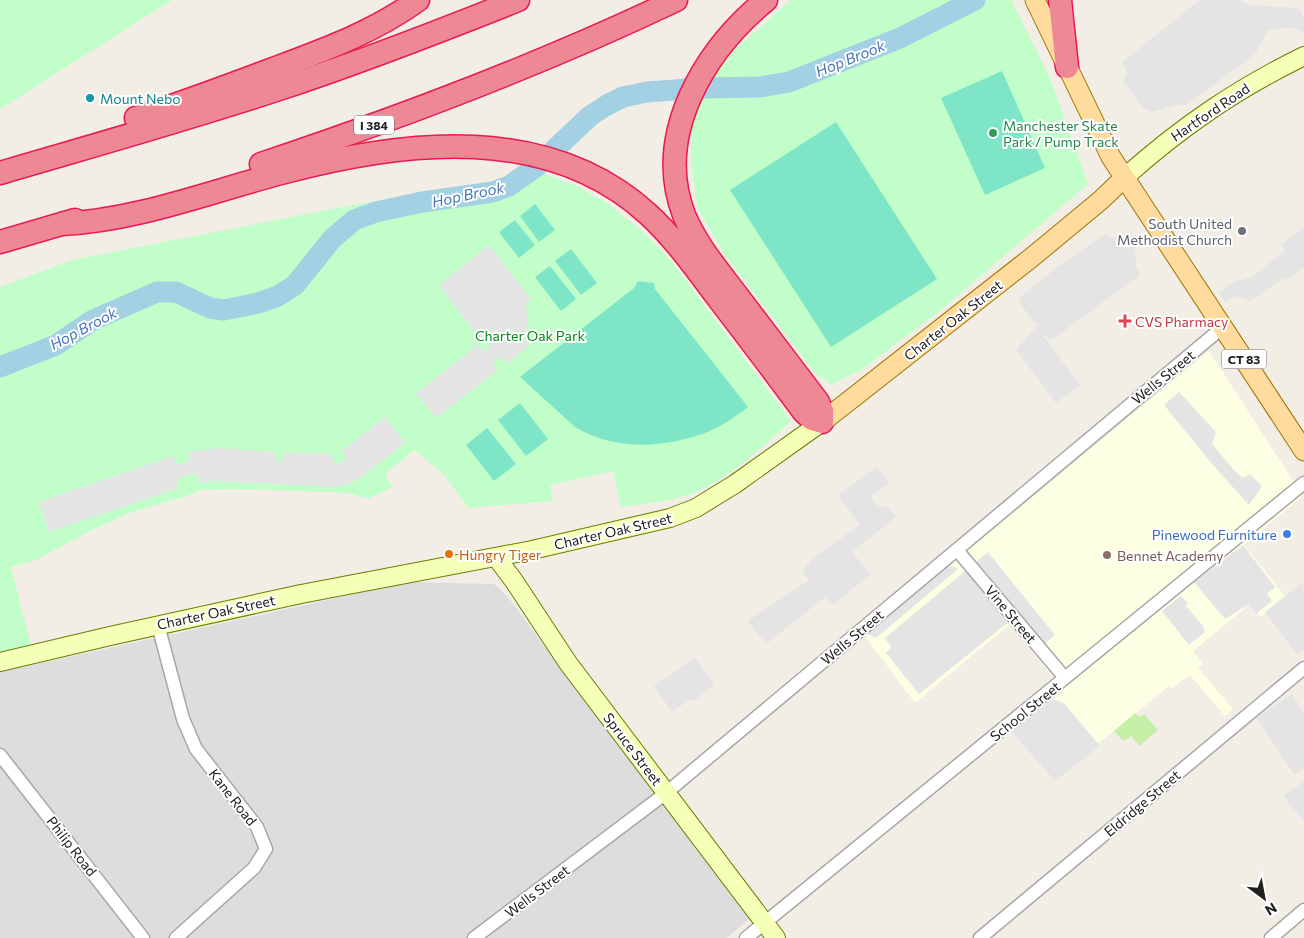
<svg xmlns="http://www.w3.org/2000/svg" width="1304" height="938" font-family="Commissioner,sans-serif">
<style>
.residential{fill:#dedddd}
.education{fill:#fdffe2}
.grass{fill:#c6efa8}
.park{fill:#c1feca}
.pitch{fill:#7ee6c6}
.parking{fill:#e4e4e4}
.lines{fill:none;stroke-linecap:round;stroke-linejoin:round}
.river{stroke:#a3d0e2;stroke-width:21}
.street-casing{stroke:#a7a7a7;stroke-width:15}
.secondary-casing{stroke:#687f00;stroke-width:20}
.primary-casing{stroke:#9d7400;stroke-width:21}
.highway-casing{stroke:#ea1952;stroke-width:25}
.street{stroke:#fff;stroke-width:12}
.secondary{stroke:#f6ffb7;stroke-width:18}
.primary{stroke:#ffdc9e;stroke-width:19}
.highway{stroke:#ee8894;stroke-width:22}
.culture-dot{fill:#0f9aa8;stroke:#fff;stroke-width:2}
.leisure-dot{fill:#2e9e5b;stroke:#fff;stroke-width:2}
.worship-dot{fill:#6b7280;stroke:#fff;stroke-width:2}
.health-dot{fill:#e0444e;stroke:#fff;stroke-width:2}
.shop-dot{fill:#3f7fe0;stroke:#fff;stroke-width:2}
.food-dot{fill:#e8710a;stroke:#fff;stroke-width:2}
.education-dot{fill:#8d6e63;stroke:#fff;stroke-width:2}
.labels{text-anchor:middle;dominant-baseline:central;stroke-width:4;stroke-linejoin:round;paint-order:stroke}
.shield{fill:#fff;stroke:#636363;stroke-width:1}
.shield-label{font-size:12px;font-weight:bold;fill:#202020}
.culture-label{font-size:14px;fill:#0d838f;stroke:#fff;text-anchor:start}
.street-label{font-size:14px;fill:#202020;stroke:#fff}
.leisure-label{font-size:14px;fill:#27864d;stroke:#fff;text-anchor:start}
.worship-label{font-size:14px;fill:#5b616d;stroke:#fff;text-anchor:end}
.health-label{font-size:14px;fill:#be3a42;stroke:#fff;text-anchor:start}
.park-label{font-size:14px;fill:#028a17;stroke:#fff}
.shop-label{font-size:14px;fill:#366cbe;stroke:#fff;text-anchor:end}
.food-label{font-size:14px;fill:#c56008;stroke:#fff;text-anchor:start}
.education-label{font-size:14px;fill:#785e54;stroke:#fff;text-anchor:start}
.water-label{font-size:15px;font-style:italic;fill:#4476b9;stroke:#fff}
</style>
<rect width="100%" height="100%" fill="#f2eee6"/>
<!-- residential -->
<path class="residential" d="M410,582L494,584L507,596L749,919L727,938H0V672Z"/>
<!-- education -->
<path class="education" d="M1209,351L1303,496L1244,545L1285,596L1261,617L1250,604L1193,651L1203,664L1198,668L1233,709L1225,716L1190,675L1171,689L1169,686L1055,779L1015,730L1064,691L1010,624L915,703L865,636Z"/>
<!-- grass -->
<path class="grass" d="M1135,713L1139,717L1144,714L1158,730L1139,746L1131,736L1126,740H1122L1114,731Z"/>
<!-- park -->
<g class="park">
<path d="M0,0H172L0,109Z"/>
<path d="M791,0H1011L1050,78L1088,184L942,309L860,371L831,384L815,373L724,254L697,207L691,164V126L701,99L725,58Z"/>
<path d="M533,169L574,185L607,203L641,230L669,258L791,421C761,448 721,486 682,497C662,502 641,504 621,507L613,471L550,485L553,501L468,508L445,476L415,450L385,474L393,487L368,499L350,493L238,489L201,490L184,497L132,512L94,529L36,560L11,567L31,645L0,653V287L72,260L363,203L417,201L485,191Z"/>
</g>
<!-- pitch -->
<g class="pitch">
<path d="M1002,71L1045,168L985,195L941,98Z"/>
<path d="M836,122L937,279L831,347L730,190Z"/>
<path d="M535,204L555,230L539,242L520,216Z"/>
<path d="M515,220L535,245L519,258L499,232Z"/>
<path d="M571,249L597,283L581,295L555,261Z"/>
<path d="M550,266L576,299L561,311L535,277Z"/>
<path d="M638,281L654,283L655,289L748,407C735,417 721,427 705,433C664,448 614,451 575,427L520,377L634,288Z"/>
<path d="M520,403L548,439L526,456L498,420Z"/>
<path d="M487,428L516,464L494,481L466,445Z"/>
</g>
<!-- parking -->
<g class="parking">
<path d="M1200,0H1238L1250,5L1299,8L1304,18V32L1291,27L1268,30L1255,54L1186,105H1176L1152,112L1143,107L1123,81L1127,73L1122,62Z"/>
<path d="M1304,227V267L1286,280L1284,278L1250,301L1234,296L1225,302L1219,292L1234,282L1252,277L1285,251L1281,245Z"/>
<path d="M1105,234L1110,237L1124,239L1135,248L1136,267L1140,275L1050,341L1046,335L1043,336L1080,385L1056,403L1016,350L1038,325L1024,309L1019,298L1055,269Z"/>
<path d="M489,245L531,299L525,305L529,320L524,338L530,345L506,364L501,357L493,362V364L498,370L436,418L416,393L478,345L484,351L490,346L491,342V338L488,334L480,339L439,285Z"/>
<path d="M1179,392L1216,432L1212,444L1235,471L1243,478L1250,474L1262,486L1249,505L1213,465L1164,405Z"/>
<path d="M385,417L405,443L357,480L346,485L330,487L218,481L199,483L198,476L192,474L179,478L177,480L178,488L49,532L38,502L173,456L176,464L186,463L190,458L188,452L219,448L276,452V460L277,462L282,461L284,459V452L333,454L332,460L337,464L346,459L342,451Z"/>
<path d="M877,467L889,483L870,496L875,503L882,508L886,505L896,517L852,552L870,574L833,605L825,597L766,644L748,621L809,580L802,571L812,559L860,525L838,495Z"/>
<path d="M1243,545L1275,587L1267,594L1272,601L1256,614L1249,604L1225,619L1194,582Z"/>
<path d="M988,552L1055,635L1038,649L1015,621L1006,624L919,694L886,653L891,647L885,638Z"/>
<path d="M950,565L958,569L876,638L866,633Z"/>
<path d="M1302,583L1304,586L1302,590L1304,592V649L1297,655L1265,612Z"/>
<path d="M1181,596L1188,603L1186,606L1203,626L1205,632L1189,645L1162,611Z"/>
<path d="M695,658L714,685L696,699L689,700L672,712L654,686Z"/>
<path d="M1292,694L1304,713V768L1294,775L1257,718Z"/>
<path d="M1051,698L1064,703L1100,746L1055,781L1011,731Z"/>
<path d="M1304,781V821L1283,796Z"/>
</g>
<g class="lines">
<!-- river -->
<path class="river" d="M0,367L56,345L93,320L157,292H176L210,308L224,310L258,303L278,296L295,285L332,239L354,220L376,212L422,202L493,192L509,186L536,167L590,116L607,105L623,97L647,92L702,88L760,87L789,82L900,38L975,0"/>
<!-- street casing -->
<g class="street-casing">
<g id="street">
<path d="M957,550L1065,678"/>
<path d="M158,625L183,719L196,749L257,827L266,849L254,868L176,938"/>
<path d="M0,755L143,938"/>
<path d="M474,938L666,793L1223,327"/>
<path d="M746,938L1304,483"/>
<path d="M980,938L1304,668"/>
<path d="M1271,938L1304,910"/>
</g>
</g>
<!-- secondary casing -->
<g class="secondary-casing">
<g id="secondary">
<path d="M1124,178C1181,127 1235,90 1304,56"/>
<path d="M496,557L514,581L568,663L776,938"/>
<path d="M0,662L110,636L301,594L532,550L670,518L696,508L735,484L822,422"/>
</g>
</g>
<!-- primary casing -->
<g class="primary-casing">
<g id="primary">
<path d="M1035,0L1111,157L1304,451"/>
<path d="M822,422L1031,258L1101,200L1124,178"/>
</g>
</g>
<!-- highway casing -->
<g class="highway-casing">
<g id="highway">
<path d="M1060,0L1067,67"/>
<path d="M136,118C182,103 228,86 273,69C324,50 374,32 418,0"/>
<path d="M261,164C402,117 542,64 676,0"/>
<path d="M0,173C92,146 185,120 276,90C358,63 438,32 518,0"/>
<path d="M62,224C139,220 211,191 285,172C406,140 549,123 649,215C675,239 696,269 718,298C747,336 776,374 804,412L812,419L822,422V411L818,402C791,366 763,330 736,294C717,269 696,244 684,215C653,134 705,50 766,0"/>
<path d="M0,242L75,220"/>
</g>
</g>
<!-- street -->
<use href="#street" class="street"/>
<!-- secondary -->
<use href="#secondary" class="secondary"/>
<!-- primary -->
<use href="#primary" class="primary"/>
<!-- highway -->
<use href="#highway" class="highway"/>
</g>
<!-- markers -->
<circle class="culture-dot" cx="90" cy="98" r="5"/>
<circle class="leisure-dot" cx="993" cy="133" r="5"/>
<circle class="worship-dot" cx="1242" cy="231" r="5"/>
<path class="health-dot" d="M1122.5 313.5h5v5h5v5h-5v5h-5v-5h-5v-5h5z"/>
<circle class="shop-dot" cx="1287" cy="534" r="5"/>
<circle class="food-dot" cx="449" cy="554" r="5"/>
<circle class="education-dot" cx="1107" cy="555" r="5"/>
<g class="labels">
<!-- shield labels -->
<g class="shield">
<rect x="354" y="115.5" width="40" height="19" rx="4"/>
<rect x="1221.5" y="349.5" width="45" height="19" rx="4"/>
</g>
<g class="shield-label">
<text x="374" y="125">I 384</text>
<text x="1244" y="359">CT 83</text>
</g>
<!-- culture labels -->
<g class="culture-label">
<text x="100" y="98">Mount Nebo</text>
</g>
<!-- street labels -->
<g class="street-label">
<text transform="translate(1210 112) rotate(-34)">Hartford Road</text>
<text transform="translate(953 320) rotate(-38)">Charter Oak Street</text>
<text transform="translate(1163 377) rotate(-39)">Wells Street</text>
<text transform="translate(613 531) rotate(-13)">Charter Oak Street</text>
<text transform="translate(216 612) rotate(-12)">Charter Oak Street</text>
<text transform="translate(1011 614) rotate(50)">Vine Street</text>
<text transform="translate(852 637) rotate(-40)">Wells Street</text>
<text transform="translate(1025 711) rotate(-39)">School Street</text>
<text transform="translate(633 749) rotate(53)">Spruce Street</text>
<text transform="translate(233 797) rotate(52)">Kane Road</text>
<text transform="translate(1142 803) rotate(-40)">Eldridge Street</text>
<text transform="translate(72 846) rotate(52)">Philip Road</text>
<text transform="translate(537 891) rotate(-37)">Wells Street</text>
</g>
<!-- leisure labels -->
<g class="leisure-label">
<text x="1003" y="125">Manchester Skate<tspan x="1003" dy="16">Park / Pump Track</tspan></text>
</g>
<!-- worship labels -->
<g class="worship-label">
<text x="1232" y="223">South United<tspan x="1232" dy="16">Methodist Church</tspan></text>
</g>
<!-- health labels -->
<g class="health-label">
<text x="1135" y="321">CVS Pharmacy</text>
</g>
<!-- park labels -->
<g class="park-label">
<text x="530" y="335">Charter Oak Park</text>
</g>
<!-- shop labels -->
<g class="shop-label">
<text x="1277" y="534">Pinewood Furniture</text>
</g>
<!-- food labels -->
<g class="food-label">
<text x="459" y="554">Hungry Tiger</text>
</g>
<!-- education labels -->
<g class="education-label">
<text x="1117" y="555">Bennet Academy</text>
</g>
<!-- water labels -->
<g class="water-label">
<text transform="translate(850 58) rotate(-22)">Hop Brook</text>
<text transform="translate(468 194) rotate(-12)">Hop Brook</text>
<text transform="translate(83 328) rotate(-28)">Hop Brook</text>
</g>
</g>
<!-- north arrow -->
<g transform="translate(1264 898) rotate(148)" stroke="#ffffff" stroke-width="4" paint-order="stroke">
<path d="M0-4L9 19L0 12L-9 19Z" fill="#202020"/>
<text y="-8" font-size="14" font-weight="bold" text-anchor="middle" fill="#202020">N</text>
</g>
</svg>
